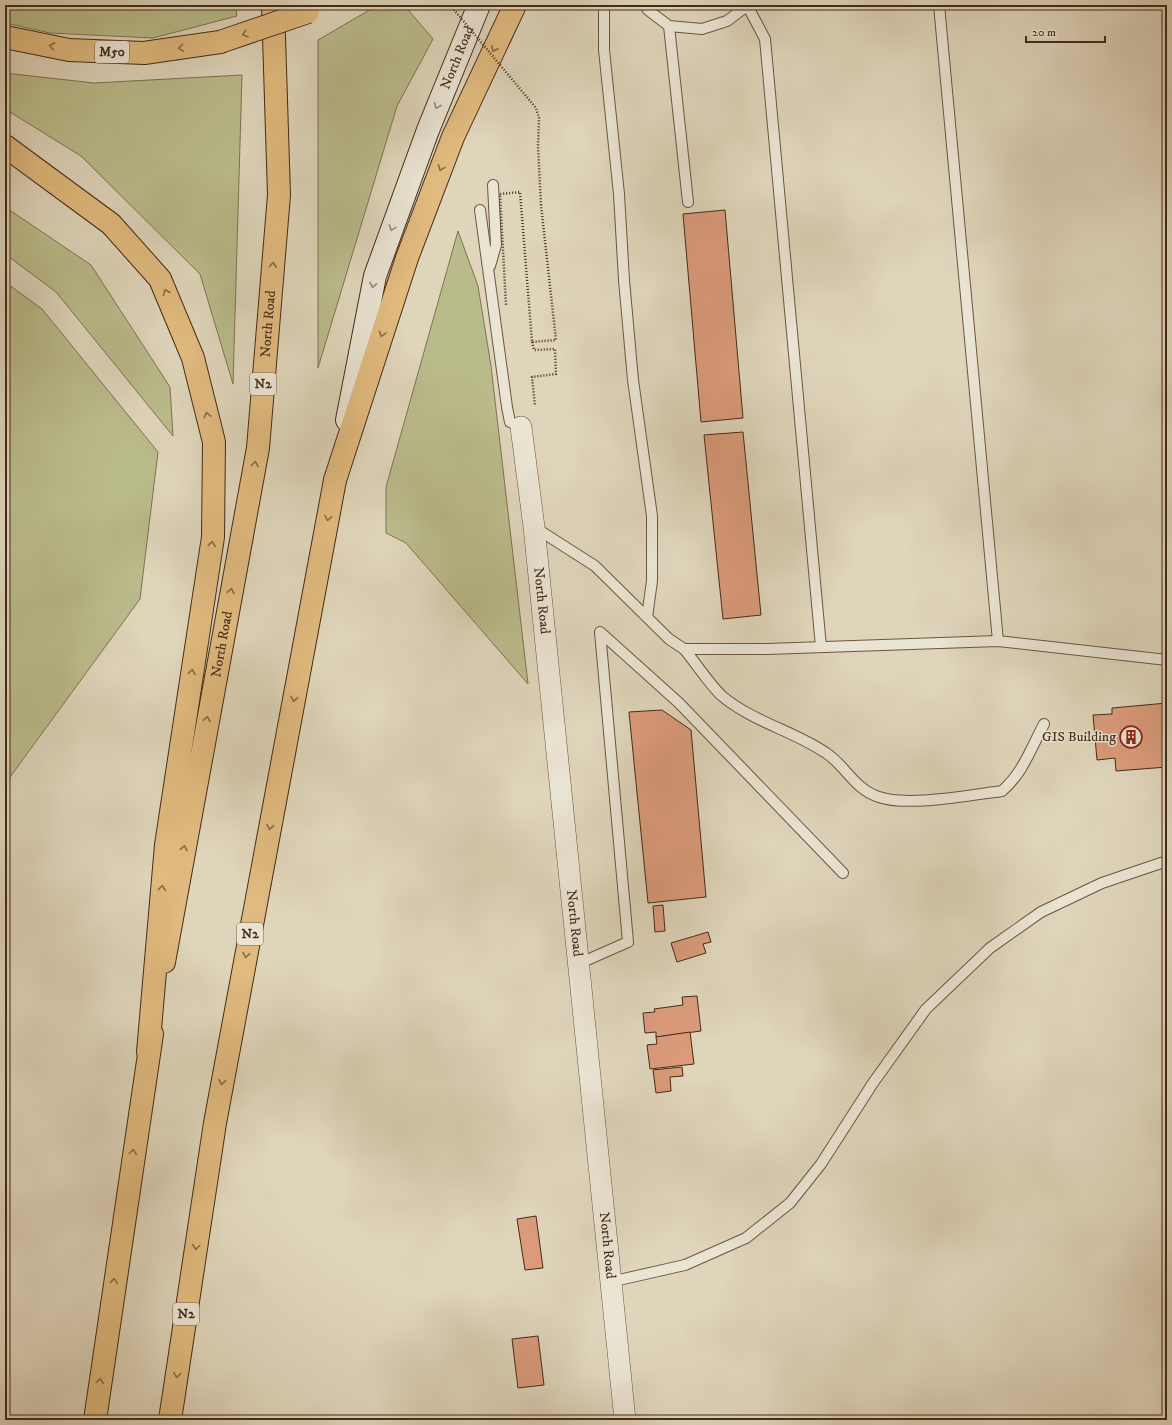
<svg xmlns="http://www.w3.org/2000/svg" width="1172" height="1425" font-family="'IM FELL DW Pica',serif">
<style>
.green{fill:#babb8b;stroke:#7e7352}
.building{fill:#db9b7b;stroke:#432b18}
.lines{fill:none;stroke-linecap:round;stroke-linejoin:round}
.service-casing{stroke:#6a5641;stroke-width:12}
.minor-casing{stroke:#6a5641;stroke-width:22}
.secondary-casing{stroke:#432b18;stroke-width:24}
.trunk-casing{stroke:#432b18;stroke-width:24}
.motorway-casing{stroke:#432b18;stroke-width:24}
.path{stroke:#432b18;stroke-width:2.5;stroke-dasharray:1 2;stroke-linecap:butt}
.service{stroke:#eae4d3;stroke-width:10}
.minor{stroke:#eae4d3;stroke-width:21}
.secondary{stroke:#eae4d3;stroke-width:22}
.trunk{stroke:#e0ba7e;stroke-width:22}
.motorway{stroke:#e0ba7e;stroke-width:22}
.motorway-bridge-casing{stroke:#432b18;stroke-width:24;stroke-linecap:butt}
.path-bridge{stroke:#432b18;stroke-width:2.5;stroke-dasharray:1 2;stroke-linecap:butt}
.motorway-bridge{stroke:#e0ba7e;stroke-width:22}
.oneway{stroke:#8a6b46}
.oneway2{stroke:#968876}
.labels{text-anchor:middle;dominant-baseline:central;stroke-width:3;stroke-linejoin:round;paint-order:stroke}
.shield{fill:#eae4d3;stroke:#756250;stroke-width:1}
.shield-label{font-size:13px;font-weight:bold;fill:#432b18}
.street-label{font-size:14px;fill:#432b18;stroke:#eae4d3}
.poi-label{font-size:14px;fill:#432b18;stroke:#eae4d3;text-anchor:end}
</style>
<rect width="100%" height="100%" fill="#dfd5bb"/>
<filter id="stains"><feTurbulence type="fractalNoise" baseFrequency=".005" numOctaves="4"/><feColorMatrix values="0 0 0 0 .2 0 0 0 0 .09 0 0 0 0 .02 0 0 0 .5 -.17"/></filter>
<radialGradient id="worn" r=".72"><stop offset=".6" stop-color="#630" stop-opacity="0"/><stop offset="1" stop-color="#630" stop-opacity=".3"/></radialGradient>
<!-- green -->
<g class="green">
<path d="M5,5H235L237,16L153,38L50,33L5,23Z"/>
<path d="M378,5H404L433,39L397,106L318,368V40Z"/>
<path d="M5,73L94,83L242,75L233,384L200,274L81,156L5,109Z"/>
<path d="M5,207L91,265L170,387L173,436L56,292L5,254Z"/>
<path d="M458,231L478,286L491,366L528,684L406,543L386,533V487Z"/>
<path d="M5,282L42,309L158,452L140,599L5,784Z"/>
</g>
<!-- building -->
<g class="building">
<path d="M725,210L743,418L701,422L683,214Z"/>
<path d="M743,432L761,615L723,619L704,435Z"/>
<path d="M1167,703V767L1116,771L1115,758L1097,760L1093,715L1112,714V708Z"/>
<path d="M662,710L691,730L706,897L648,903L629,712Z"/>
<path d="M663,905L665,931L655,932L653,906Z"/>
<path d="M708,932L711,942L703,944L706,953L677,962L671,943Z"/>
<path d="M697,996L701,1031L656,1037V1032L645,1033L643,1013L655,1012L654,1009L683,1005L682,997Z"/>
<path d="M690,1032L694,1064L650,1069L647,1045L657,1044L656,1037Z"/>
<path d="M682,1067L683,1076L670,1077L671,1091L656,1093L653,1070Z"/>
<path d="M536,1216L543,1268L525,1270L517,1219Z"/>
<path d="M538,1336L544,1385L518,1388L512,1339Z"/>
</g>
<g class="lines">
<!-- service casing -->
<g class="service-casing">
<g id="service">
<path d="M604,5V50L619,194L624,280L633,380L652,516V581L647,617"/>
<path d="M645,5L648,10L669,26L702,29L727,21L747,6"/>
<path d="M747,5L765,39L821,647"/>
<path d="M939,5L998,641"/>
<path d="M669,26L688,202"/>
<path d="M480,210L507,407L510,422L521,427"/>
<path d="M490,266L496,245L493,185"/>
<path d="M534,527L595,566L669,639L684,649H767L998,641L1167,660"/>
<path d="M684,649C696,663 709,684 722,696C753,722 794,731 826,753C846,766 854,789 879,797C907,807 971,795 1002,791C1023,773 1031,748 1044,724"/>
<path d="M578,964L628,942L600,632L679,703L843,873"/>
<path d="M610,1282L685,1265L746,1238L790,1203L821,1164L873,1083L926,1009L990,948L1041,912L1102,883L1167,861"/>
</g>
</g>
<!-- minor casing -->
<g class="minor-casing">
<g id="minor">
<path id="s1" d="M521,427L534,527L625,1420"/>
</g>
</g>
<!-- secondary casing -->
<g class="secondary-casing">
<g id="secondary">
<path id="s2" d="M347,420L375,276L428,130L479,5"/>
</g>
</g>
<!-- trunk casing -->
<g class="trunk-casing">
<g id="trunk">
<path id="s3" d="M164,962L258,448L279,195L273,5"/>
<path d="M95,1420L152,1034"/>
<path d="M170,1420L215,1123L335,480"/>
</g>
</g>
<!-- motorway casing -->
<g class="motorway-casing">
<g id="motorway">
<path d="M5,37L69,50L144,53L220,42"/>
<path d="M5,146L111,224L160,279L193,358L214,442L213,537L166,845L148,1052"/>
<path d="M335,480L407,258L453,137L515,5"/>
</g>
</g>
<!-- path -->
<path class="path" d="M532,342L534,350L555,349L556,374L532,377L535,406"/>
<!-- service -->
<use href="#service" class="service"/>
<!-- minor -->
<use href="#minor" class="minor"/>
<!-- secondary -->
<use href="#secondary" class="secondary"/>
<!-- trunk -->
<use href="#trunk" class="trunk"/>
<!-- motorway -->
<use href="#motorway" class="motorway"/>
<!-- motorway-bridge casing -->
<g class="motorway-bridge-casing">
<path id="motorway-bridge" d="M220,42L308,12"/>
</g>
<!-- path-bridge -->
<path class="path-bridge" d="M450,5L536,108L539,118L538,146L541,205L556,340L532,342L520,192L500,194L506,305"/>
<!-- motorway-bridge -->
<use href="#motorway-bridge" class="motorway-bridge"/>
</g>
<!-- one-way arrows -->
<defs><path id="oneway-chevron" d="M-2-3.5L2.5 0L-2 3.5" fill="none" stroke-width="1.6" stroke-linecap="round" stroke-linejoin="round"/></defs>
<g class="oneway">
<use href="#oneway-chevron" transform="translate(245 34) rotate(161)"/>
<use href="#oneway-chevron" transform="translate(52 46) rotate(-169)"/>
<use href="#oneway-chevron" transform="translate(181 48) rotate(172)"/>
<use href="#oneway-chevron" transform="translate(494 49) rotate(115)"/>
<use href="#oneway-chevron" transform="translate(441 168) rotate(111)"/>
<use href="#oneway-chevron" transform="translate(273 265) rotate(-85)"/>
<use href="#oneway-chevron" transform="translate(166 292) rotate(-113)"/>
<use href="#oneway-chevron" transform="translate(382 334) rotate(108)"/>
<use href="#oneway-chevron" transform="translate(207 415) rotate(-104)"/>
<use href="#oneway-chevron" transform="translate(255 464) rotate(-79)"/>
<use href="#oneway-chevron" transform="translate(328 518) rotate(101)"/>
<use href="#oneway-chevron" transform="translate(212 544) rotate(-81)"/>
<use href="#oneway-chevron" transform="translate(231 591) rotate(-79)"/>
<use href="#oneway-chevron" transform="translate(192 672) rotate(-81)"/>
<use href="#oneway-chevron" transform="translate(294 699) rotate(101)"/>
<use href="#oneway-chevron" transform="translate(207 719) rotate(-79)"/>
<use href="#oneway-chevron" transform="translate(270 827) rotate(101)"/>
<use href="#oneway-chevron" transform="translate(184 848) rotate(-80)"/>
<use href="#oneway-chevron" transform="translate(162 888) rotate(-85)"/>
<use href="#oneway-chevron" transform="translate(246 955) rotate(101)"/>
<use href="#oneway-chevron" transform="translate(222 1082) rotate(101)"/>
<use href="#oneway-chevron" transform="translate(133 1152) rotate(-82)"/>
<use href="#oneway-chevron" transform="translate(196 1247) rotate(98)"/>
<use href="#oneway-chevron" transform="translate(114 1281) rotate(-82)"/>
<use href="#oneway-chevron" transform="translate(177 1375) rotate(98)"/>
<use href="#oneway-chevron" transform="translate(100 1381) rotate(-82)"/>
</g>
<g class="oneway2">
<use href="#oneway-chevron" transform="translate(437 106) rotate(112)"/>
<use href="#oneway-chevron" transform="translate(392 228) rotate(110)"/>
<use href="#oneway-chevron" transform="translate(373 285) rotate(101)"/>
</g>
<!-- icons -->
<defs>
<g id="building-ring" transform="scale(1.15)"><circle r="9.5" fill="#eae4d3" stroke="#8f2418" stroke-width="1.5"/><path d="M-4-6H4V6H1V3H-1V6H-4ZM-2.5-4.3h1.7v1.8h-1.7ZM.8-4.3h1.7v1.8H.8ZM-2.5-1h1.7V.8h-1.7ZM.8-1h1.7V.8H.8Z" fill="#8f2418"/></g>
</defs>
<g fill-rule="evenodd">
<use href="#building-ring" x="1131" y="737"/>
</g>
<g class="labels">
<!-- shield labels -->
<g class="shield">
<rect x="95" y="41" width="34" height="22" rx="3"/>
<rect x="250" y="373" width="26" height="22" rx="3"/>
<rect x="237" y="923" width="26" height="22" rx="3"/>
<rect x="173" y="1303" width="26" height="22" rx="3"/>
</g>
<g class="shield-label">
<text x="112" y="52">M50</text>
<text x="263" y="384">N2</text>
<text x="250" y="934">N2</text>
<text x="186" y="1314">N2</text>
</g>
<!-- street labels -->
<g class="street-label">
<text stroke="none"><textPath href="#s2" startOffset="380">North Road</textPath></text>
<text stroke="none"><textPath href="#s3" startOffset="647">North Road</textPath></text>
<text stroke="none"><textPath href="#s1" startOffset="175">North Road</textPath></text>
<text stroke="none"><textPath href="#s3" startOffset="323">North Road</textPath></text>
<text stroke="none"><textPath href="#s1" startOffset="499">North Road</textPath></text>
<text stroke="none"><textPath href="#s1" startOffset="823">North Road</textPath></text>
</g>
<!-- poi labels -->
<g class="poi-label">
<text x="1116" y="737">GIS Building</text>
</g>
</g>
<!-- margin -->
<rect width="1172" height="1425" fill="none" stroke="#dfd5bb" stroke-width="20"/>
<rect x="6" y="6" width="1160" height="1413" fill="none" stroke="#432b18" stroke-width="2"/>
<rect x="10" y="10" width="1152" height="1405" fill="none" stroke="#432b18"/>
<!-- scale -->
<path d="M1026 36v6h79v-6" fill="none" stroke="#432b18" stroke-width="2"/>
<text x="1032" y="36" font-size="12" fill="#432b18" stroke="#eae4d3" stroke-width="3" paint-order="stroke">20 m</text>
<rect width="100%" height="100%" filter="url(#stains)"/>
<rect width="100%" height="100%" fill="url(#worn)"/>
</svg>
